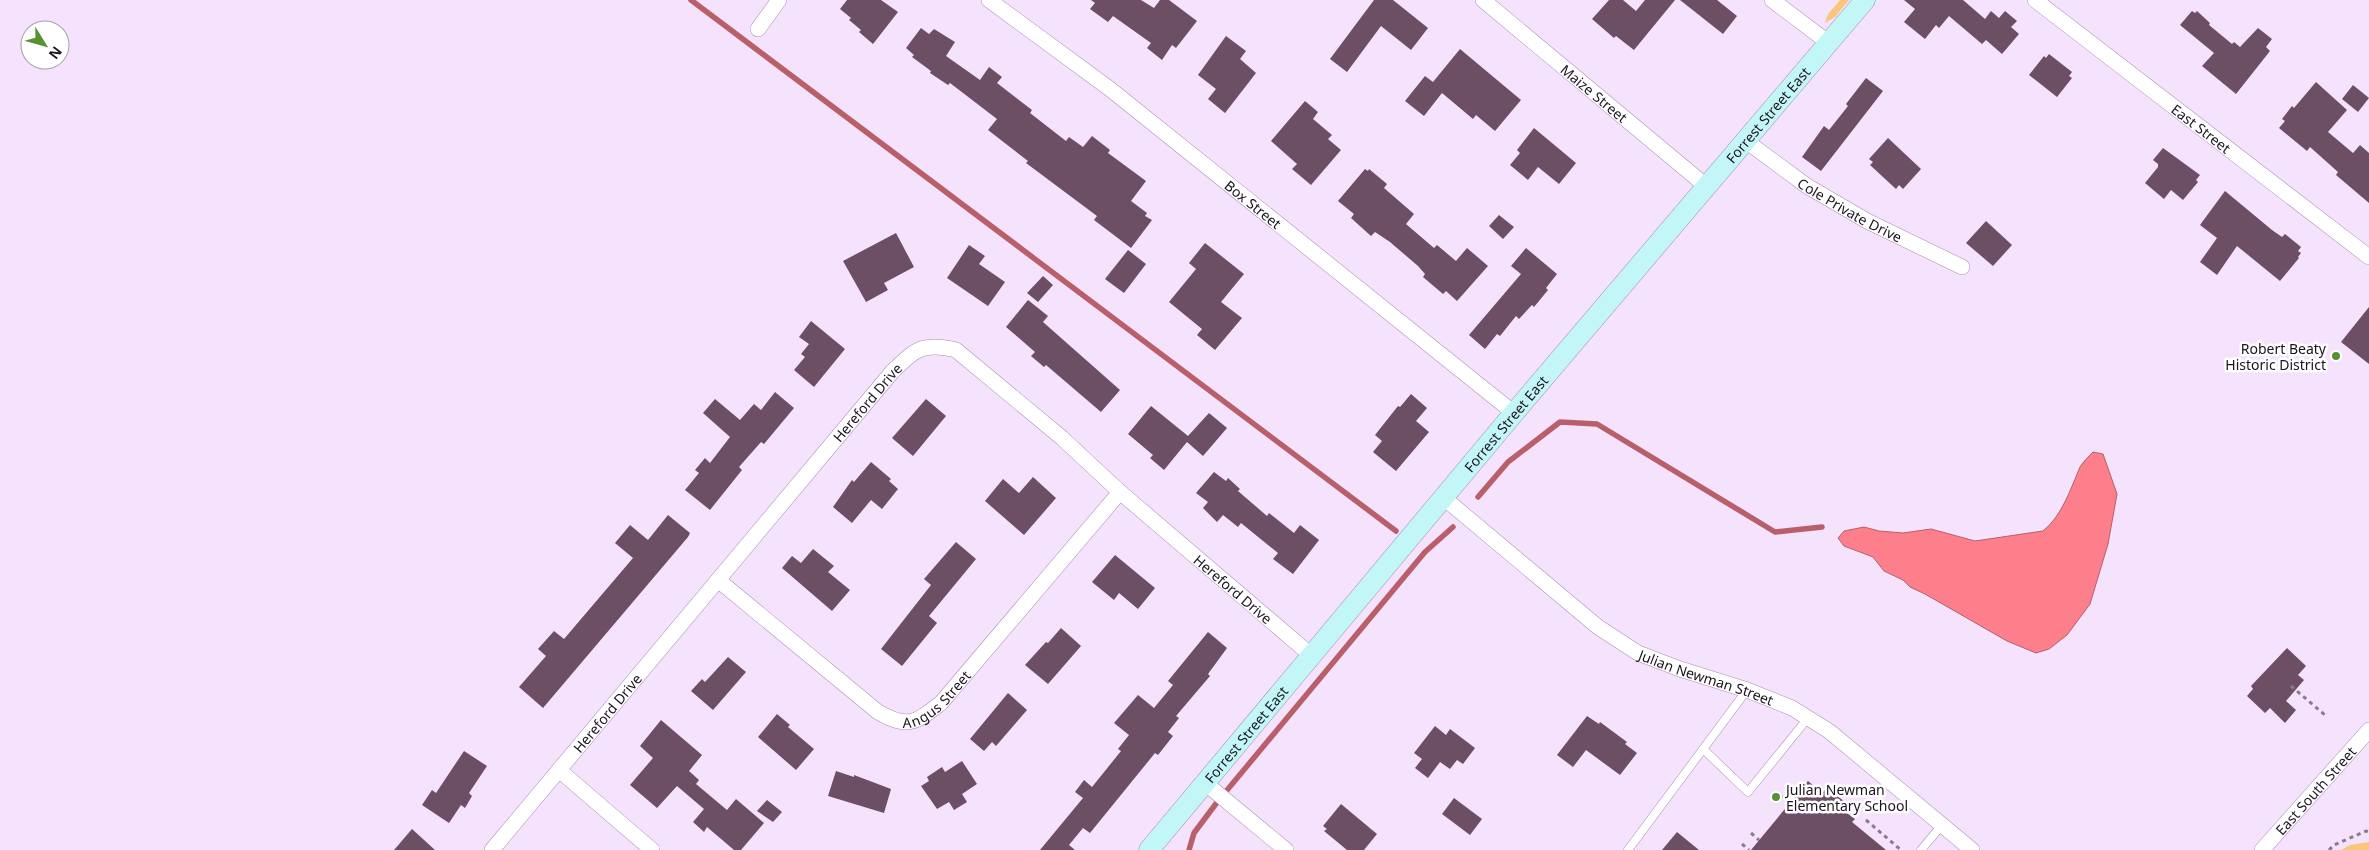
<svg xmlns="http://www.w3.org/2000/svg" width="2369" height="850" font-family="'Noto Sans',sans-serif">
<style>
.green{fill:#f9c67e}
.water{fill:#fc7f8b;stroke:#b85f6a}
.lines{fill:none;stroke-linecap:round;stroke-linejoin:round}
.stream{stroke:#b85f6a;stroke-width:5.5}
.building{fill:#6c4f65}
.lane-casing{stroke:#a792b1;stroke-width:9}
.street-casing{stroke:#a792b1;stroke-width:16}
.secondary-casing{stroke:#a792b1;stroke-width:21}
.path{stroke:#897b8f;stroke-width:3;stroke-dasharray:4 4;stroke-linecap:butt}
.lane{stroke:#fff;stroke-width:8}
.street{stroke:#fff;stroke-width:15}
.secondary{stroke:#c3f6f6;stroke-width:20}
.poi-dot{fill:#579231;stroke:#fff;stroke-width:2}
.labels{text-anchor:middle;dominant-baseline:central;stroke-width:5;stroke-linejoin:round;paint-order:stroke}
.street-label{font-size:14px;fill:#1b131e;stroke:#fff}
.poi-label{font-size:14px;fill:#1b131e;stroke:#fff;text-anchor:end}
</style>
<rect width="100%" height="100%" fill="#f5e2fd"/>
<!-- green -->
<g class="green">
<path d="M1840,0H1849L1835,17L1825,23L1828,14Z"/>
<path d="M2369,842V850H2341L2350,845Z"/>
</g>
<!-- water -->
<path class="water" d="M2093,452L2103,454L2117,494L2108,544L2090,604L2067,635L2049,649L2036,653L2007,641L1925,594L1910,587L1903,580L1884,571L1873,557L1844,546L1838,538L1844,531L1864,527L1879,531L1903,533L1931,529L1975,541L2043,531C2062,516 2071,488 2080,467C2083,462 2089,456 2093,452Z"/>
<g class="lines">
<!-- stream -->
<g class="stream">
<path d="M691,0L1396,531"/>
<path d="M1478,497L1508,462L1560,422L1597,424L1775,532L1822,527"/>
<path d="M1189,850L1194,833L1218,801L1425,552L1453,527"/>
</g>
</g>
<!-- building -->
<g class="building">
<path d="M847,0H881L898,12L873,44L859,32L861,30L849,20L851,18L840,9Z"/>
<path d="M1091,0H1141L1154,8L1160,0H1169L1197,21L1176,48L1172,45L1162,60L1147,48L1151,43L1113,16L1108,22L1090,9L1095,3Z"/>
<path d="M1374,0H1393L1428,28L1411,50L1381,26L1347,72L1330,59Z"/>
<path d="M1609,0H1623L1636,11L1645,0H1675L1634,50L1616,36L1614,38L1592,19Z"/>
<path d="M1680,0H1717L1737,16L1723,34Z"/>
<path d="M1904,0H1963L1985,19L1991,11L1999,18L2005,11L2017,21L2011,27L2019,34L2002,54L1986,40L1982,44L1949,16L1939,28L1936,25L1925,39L1904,22L1915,9Z"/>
<path d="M2192,11L2195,13L2197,11L2210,23L2209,25L2232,44L2234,42L2240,47L2258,28L2272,39L2266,47L2270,51L2236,94L2202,66L2214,53L2180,25Z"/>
<path d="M921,28L929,34L934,29L955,42L946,56L980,80L989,67L1002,77L997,83L1032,110L1030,113L1066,141L1069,137L1083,147L1092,136L1110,150L1108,153L1146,181L1131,201L1147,213L1145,216L1152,220L1131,248L1094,220L1097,216L1026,163L1028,161L988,130L997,119L950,83L948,85L930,73L931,71L912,57L914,55L906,48Z"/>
<path d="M1226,36L1246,51L1240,59L1256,73L1225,113L1208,99L1216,89L1198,75Z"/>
<path d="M1460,49L1521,100L1495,131L1476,115L1473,119L1442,93L1424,116L1405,101L1425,76L1433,82Z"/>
<path d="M2049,54L2072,72L2069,76L2072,78L2057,97L2029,75L2044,56L2046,58Z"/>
<path d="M1866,78L1883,91L1821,171L1802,157L1824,126L1829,130L1848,106L1846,104Z"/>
<path d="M2316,82L2347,110L2328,132L2353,153L2360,145L2369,153V203L2336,175L2338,172L2310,147L2307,151L2279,128L2285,121L2282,119L2292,106L2294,108Z"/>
<path d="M2353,85L2369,98L2358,112L2342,99Z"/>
<path d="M1305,101L1318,112L1313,119L1332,135L1328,139L1341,150L1311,185L1292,169L1297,164L1271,141Z"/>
<path d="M1534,128L1576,163L1559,184L1538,167L1528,180L1510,165L1520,153L1517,150Z"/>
<path d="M1888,138L1921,169L1903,189L1899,185L1896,189L1870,165L1873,162L1869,159Z"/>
<path d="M2163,148L2200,175L2196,180L2198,182L2183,200L2171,190L2164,199L2145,183L2158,167V164L2153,160Z"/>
<path d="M1365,169L1368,171L1369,169L1387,184L1384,188L1414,214L1406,224L1434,248L1437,245L1456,261L1467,248L1488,266L1457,301L1446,291L1443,294L1423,277L1425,274L1418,266L1390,242L1375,232L1371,236L1351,218L1354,214L1338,201Z"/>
<path d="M2225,191L2272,230L2282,237L2285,234L2301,247L2298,251L2301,253L2298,257L2299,258L2280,281L2237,246L2217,275L2200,262L2217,238L2200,225Z"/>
<path d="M1499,215L1514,227L1503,239L1489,226Z"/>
<path d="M1986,221L2012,245L1993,266L1966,243Z"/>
<path d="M896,233L914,267L884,283L888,290L866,302L843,261Z"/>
<path d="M1205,243L1244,274L1221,302L1242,318L1215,350L1197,335L1202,329L1169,302L1196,269L1189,263Z"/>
<path d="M969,245L985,256L979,264L1005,282L988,306L947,278Z"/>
<path d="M1526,248L1557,274L1546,288L1548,290L1534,307L1532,305L1519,319L1516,316L1500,336L1497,334L1485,349L1469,335L1521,274L1511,266Z"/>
<path d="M1128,250L1146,264L1124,293L1105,279Z"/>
<path d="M1043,276L1053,285L1038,302L1027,293Z"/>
<path d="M1028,300L1048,316L1043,322L1120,390L1101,412L1046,365L1044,367L1031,356L1035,352L1006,327Z"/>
<path d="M2369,307V364L2341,342Z"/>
<path d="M811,321L845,349L814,387L794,370L805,357L801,354L809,344L799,337Z"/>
<path d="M775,392L794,408L764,444L761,442L739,467L742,470L710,510L685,490L699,473L695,470L705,458L710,463L730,437L703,413L715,399L740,420L754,404L761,410Z"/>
<path d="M1411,394L1427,408L1416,421L1429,432L1396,471L1373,452L1382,441L1375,435L1398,406L1400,407Z"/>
<path d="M926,399L946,416L913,456L892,438Z"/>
<path d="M1151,406L1188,436L1209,413L1227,428L1203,456L1187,442L1164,470L1150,458L1153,455L1128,434Z"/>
<path d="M871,462L891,479L889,481L898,489L882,509L871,500L852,523L833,507L852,480L854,482Z"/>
<path d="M1214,472L1226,481L1228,478L1240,489L1238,491L1267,516L1269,513L1294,533L1300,525L1319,540L1293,574L1273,559L1278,553L1241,523L1238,527L1223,515L1217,522L1203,508L1208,502L1196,493Z"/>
<path d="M1033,477L1056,498L1024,535L985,501L1003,479L1019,493Z"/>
<path d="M668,515L690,533L688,537L543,708L519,687L546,656L538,649L554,631L564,639L633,558L615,543L630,525L648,540Z"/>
<path d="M956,542L976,559L929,616L937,623L902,666L881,649L931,585L924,579Z"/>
<path d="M813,549L834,566L828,572L850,590L832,611L782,568L792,556L801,563Z"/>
<path d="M1115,555L1155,588L1138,609L1119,593L1114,600L1092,582Z"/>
<path d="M1061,628L1081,646L1048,684L1025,665L1046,642L1048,643Z"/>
<path d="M1208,632L1227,648L1208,674L1210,676L1176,716L1179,718L1168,732L1173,736L1158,755L1155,753L1090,833L1083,828L1069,845L1075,850H1040L1083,798L1075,792L1084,780L1092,787L1121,751L1118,749L1129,735L1114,723L1138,695L1154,708L1173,685L1168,681Z"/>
<path d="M2287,648L2306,666L2298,675L2304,680L2286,701L2296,710L2285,723L2270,708L2265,713L2247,696L2253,689L2251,686Z"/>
<path d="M728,657L746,672L713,710L691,691L702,679L705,682Z"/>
<path d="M1008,693L1027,710L996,746L992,742L984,751L970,739Z"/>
<path d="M777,714L790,725L788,727L814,749L796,770L758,737Z"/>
<path d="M1587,716L1599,724L1600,722L1627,742L1625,744L1637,753L1620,775L1586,750L1573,767L1557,755Z"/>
<path d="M661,720L702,755L689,771L699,780L696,784L727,810L736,799L764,823L741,850H734L707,827L704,832L693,822L704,809L677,786L657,808L630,785L653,758L640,746Z"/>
<path d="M1435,726L1446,735L1450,729L1475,748L1463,764L1457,760L1450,769L1440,762L1428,778L1415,768L1422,759L1414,753Z"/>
<path d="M464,751L487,766L469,793L472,796L465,808L461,805L449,823L422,805L432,790L436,793Z"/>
<path d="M962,761L977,784L962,794L967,802L954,810L949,802L937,809L921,786L929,781L927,777L942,767L945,772Z"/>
<path d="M836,771L854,777V775L891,789L884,813L828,796Z"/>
<path d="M1808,781L1822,793L1827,788L1845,802L1840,808L1855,819L1852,822L1886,850H1751Z"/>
<path d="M1454,798L1482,819L1470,835L1442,814Z"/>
<path d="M767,800L782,812L773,822L757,811Z"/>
<path d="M1341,804L1377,834L1364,850H1347L1324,831L1327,829L1323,826Z"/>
<path d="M412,829L435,850H394Z"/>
<path d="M1677,832L1699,850H1662Z"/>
</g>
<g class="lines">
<!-- lane casing -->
<g class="lane-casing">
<g id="lane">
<path d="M1703,749L1748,792L1808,718"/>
<path d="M1628,850L1747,690"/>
<path d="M1921,850L1942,825"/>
</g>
</g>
<!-- street casing -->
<g class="street-casing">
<g id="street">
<path id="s1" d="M989,0L1110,89L1514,413"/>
<path id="s2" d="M1483,0L1706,186"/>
<path d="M1772,0L1829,43"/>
<path id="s3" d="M2035,0L2369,257"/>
<path d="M758,29L779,0"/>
<path id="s4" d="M1746,141L1807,186L1867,221L1962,267"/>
<path id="s5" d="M1444,498L1598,627L1638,653L1680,669L1747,690L1792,708L1829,731L1972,850"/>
<path id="s6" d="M718,580L878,712C908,729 915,723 941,703L1120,492"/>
<path d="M559,770L652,850"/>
<path d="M1205,783L1286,850"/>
<path id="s7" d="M492,850L892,372C916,349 922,342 956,350L1062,438L1120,492L1312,656"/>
<path id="s8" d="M2262,850L2369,730"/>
</g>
</g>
<!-- secondary casing -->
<g class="secondary-casing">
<g id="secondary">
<path id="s9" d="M1149,850L1514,413L1865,0"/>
</g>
</g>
<!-- path -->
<g class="path">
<path d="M2291,686L2325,715"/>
<path d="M1782,796L1790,803"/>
<path d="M1866,820L1901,850"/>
<path d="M1751,833L1759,840"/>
<path d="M1742,844L1749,850"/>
<path d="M2329,850L2334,845L2366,831L2369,832"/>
</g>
<!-- lane -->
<use href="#lane" class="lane"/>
<!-- street -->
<use href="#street" class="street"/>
<!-- secondary -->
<use href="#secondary" class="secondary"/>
</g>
<!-- markers -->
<g class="poi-dot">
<circle cx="2336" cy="356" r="5"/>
<circle cx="1776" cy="797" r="5"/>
</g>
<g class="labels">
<!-- street labels -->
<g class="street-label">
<text stroke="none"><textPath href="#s2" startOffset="145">Maize Street</textPath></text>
<text stroke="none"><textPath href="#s9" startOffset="961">Forrest Street East</textPath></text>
<text stroke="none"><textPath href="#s3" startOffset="210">East Street</textPath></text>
<text stroke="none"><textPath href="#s1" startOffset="334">Box Street</textPath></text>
<text stroke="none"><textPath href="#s4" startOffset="125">Cole Private Drive</textPath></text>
<text stroke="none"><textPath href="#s7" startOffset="584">Hereford Drive</textPath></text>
<text stroke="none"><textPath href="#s9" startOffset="556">Forrest Street East</textPath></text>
<text stroke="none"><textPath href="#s7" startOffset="1062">Hereford Drive</textPath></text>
<text stroke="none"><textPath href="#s5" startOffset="321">Julian Newman Street</textPath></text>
<text stroke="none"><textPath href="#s6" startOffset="276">Angus Street</textPath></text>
<text stroke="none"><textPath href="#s7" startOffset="179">Hereford Drive</textPath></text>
<text stroke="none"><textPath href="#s9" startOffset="151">Forrest Street East</textPath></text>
<text stroke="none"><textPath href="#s8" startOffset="80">East South Street</textPath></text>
</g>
<!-- poi labels -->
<g class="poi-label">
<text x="2326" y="348">Robert Beaty<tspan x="2326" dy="16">Historic District</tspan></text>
<text x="1786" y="789" text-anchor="start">Julian Newman<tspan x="1786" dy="16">Elementary School</tspan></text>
</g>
</g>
<!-- north arrow -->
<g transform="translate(45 45) rotate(127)"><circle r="24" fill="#ffffff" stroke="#a4a1a5"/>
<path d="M0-4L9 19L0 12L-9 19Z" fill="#579231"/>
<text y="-8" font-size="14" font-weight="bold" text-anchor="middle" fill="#1b131e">N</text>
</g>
</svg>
